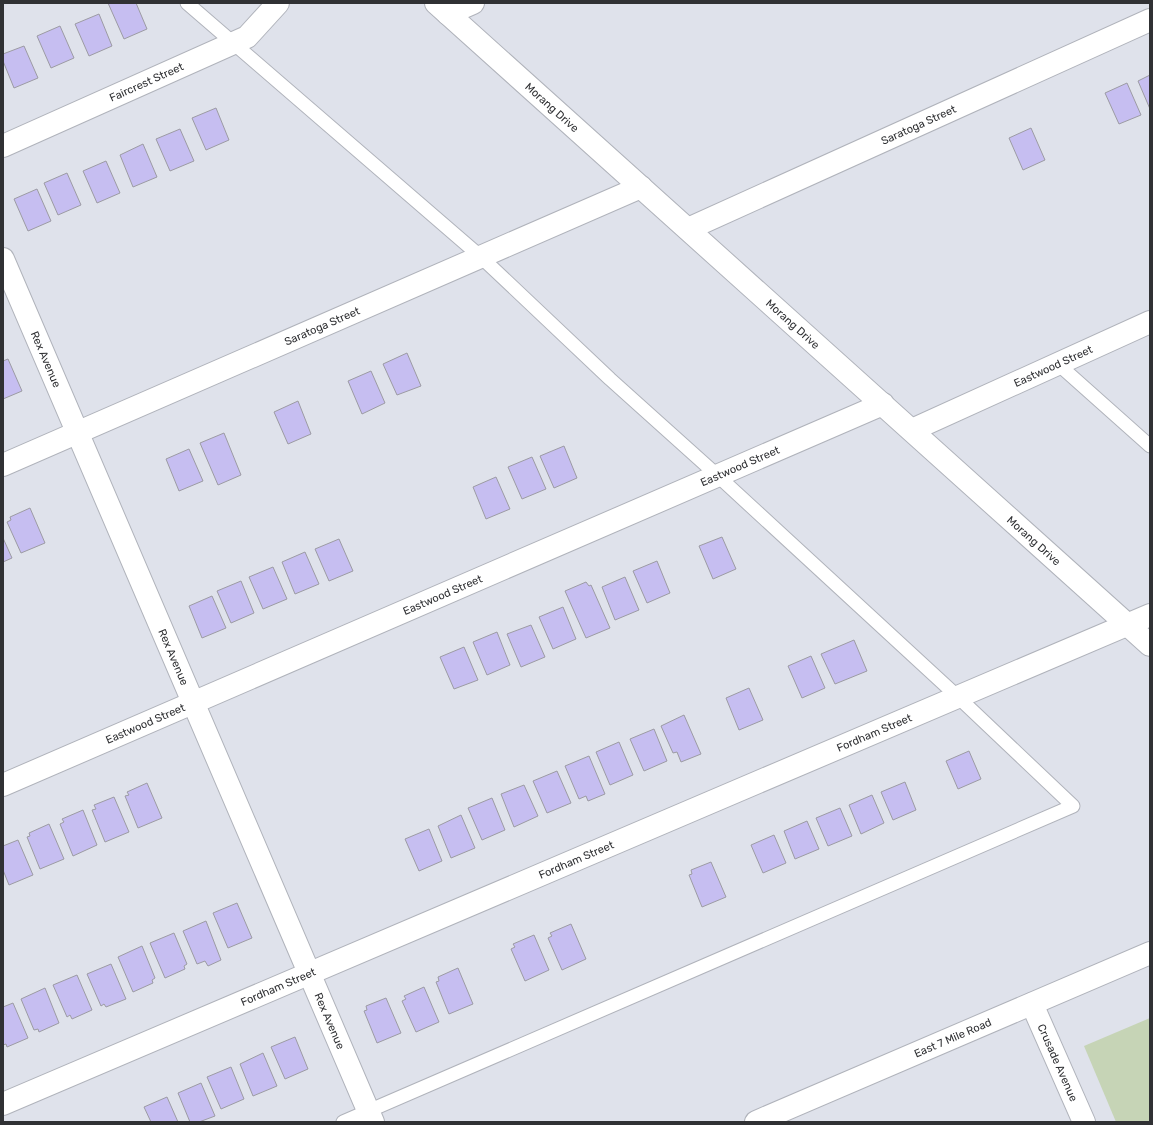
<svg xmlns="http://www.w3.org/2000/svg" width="1153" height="1125" font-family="Rubik,sans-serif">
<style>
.green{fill:#c6d4b6}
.building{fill:#c6bef1;stroke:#9c9ba3}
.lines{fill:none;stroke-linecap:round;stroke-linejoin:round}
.service-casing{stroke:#b0b3bb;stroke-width:15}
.minor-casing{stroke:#b0b3bb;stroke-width:24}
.tertiary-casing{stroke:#b0b3bb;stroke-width:24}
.secondary-casing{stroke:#b0b3bb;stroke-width:24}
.service{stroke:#fff;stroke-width:13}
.minor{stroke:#fff;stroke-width:22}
.tertiary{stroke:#fff;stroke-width:22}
.secondary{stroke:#fff;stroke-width:22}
.labels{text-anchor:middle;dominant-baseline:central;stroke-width:3.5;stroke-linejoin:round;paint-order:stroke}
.street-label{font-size:11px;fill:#303134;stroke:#fff}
</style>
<rect width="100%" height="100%" fill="#dfe2eb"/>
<!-- green -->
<path class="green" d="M1150,1018V1122H1116L1084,1046Z"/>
<!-- building -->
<g class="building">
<path d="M108,3H136L147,29L124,39Z"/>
<path d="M99,14L112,46L89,56L75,24Z"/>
<path d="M60,26L74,58L51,68L37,36Z"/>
<path d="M24,46L38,78L14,88L3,61V54Z"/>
<path d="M1150,75V109L1138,81Z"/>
<path d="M1127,83L1141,115L1119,124L1105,93Z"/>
<path d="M216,108L229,140L206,150L192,118Z"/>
<path d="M1031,128L1045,160L1023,170L1009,138Z"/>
<path d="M180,129L194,161L170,171L156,139Z"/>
<path d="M143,144L157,177L133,187L120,155Z"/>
<path d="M106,161L120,193L97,203L83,171Z"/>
<path d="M67,173L81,205L58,215L44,183Z"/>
<path d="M37,189L51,221L28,231L14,199Z"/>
<path d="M407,353L421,386L397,395L383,364Z"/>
<path d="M8,359L22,391L3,399V361Z"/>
<path d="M371,371L385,403L362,414L348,381Z"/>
<path d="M298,401L311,434L288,444L274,412Z"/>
<path d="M224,433L241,475L218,485L200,443Z"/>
<path d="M564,446L577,478L554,488L540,456Z"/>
<path d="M189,449L203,481L179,491L166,459Z"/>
<path d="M532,457L546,489L522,499L508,467Z"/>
<path d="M496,477L510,509L486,519L473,487Z"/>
<path d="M30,508L45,543L21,553L7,522L11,520L10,517Z"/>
<path d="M722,537L736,569L713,579L699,546Z"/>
<path d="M3,538L12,558L3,562Z"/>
<path d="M339,539L353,571L329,581L315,549Z"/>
<path d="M305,552L319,584L295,594L282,562Z"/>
<path d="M657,561L670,593L647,603L633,571Z"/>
<path d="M273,567L287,599L263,609L249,577Z"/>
<path d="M625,577L639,610L615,620L602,587Z"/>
<path d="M241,581L254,613L231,623L217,591Z"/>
<path d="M586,582L589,586L591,585L610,628L586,638L565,591Z"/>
<path d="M212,596L226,628L202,638L189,606Z"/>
<path d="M563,607L576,639L553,649L539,617Z"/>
<path d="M531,625L545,657L521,667L507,634Z"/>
<path d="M497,632L510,665L487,675L473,642Z"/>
<path d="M854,640L867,671L835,684L821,654Z"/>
<path d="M464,647L478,680L454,689L440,657Z"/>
<path d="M811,656L825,688L802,698L788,666Z"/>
<path d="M749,688L763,720L739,730L726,698Z"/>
<path d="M684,715L701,754L681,762L677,752L673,753L661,726Z"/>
<path d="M654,729L667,761L644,771L630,739Z"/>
<path d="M619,742L633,775L610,785L596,752Z"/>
<path d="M969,751L981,779L958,789L946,761Z"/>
<path d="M589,756L605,794L588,801L586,796L579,799L565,766Z"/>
<path d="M557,771L571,803L547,813L533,781Z"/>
<path d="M905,782L916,810L893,820L881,792Z"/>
<path d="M147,783L162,818L138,828L125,796L129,795L127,792Z"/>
<path d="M524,785L538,816L514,827L501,794Z"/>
<path d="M872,795L884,823L861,834L849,805Z"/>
<path d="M114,797L129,832L105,842L92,810L96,809L94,805Z"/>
<path d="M492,798L505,830L482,840L468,808Z"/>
<path d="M840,808L852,836L828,846L816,818Z"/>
<path d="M83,810L97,845L73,856L60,824L64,822L62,819Z"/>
<path d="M461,815L475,848L451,858L438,826Z"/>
<path d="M807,821L819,849L795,859L784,831Z"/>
<path d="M49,824L64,859L40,869L27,837L30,836L29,833Z"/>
<path d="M429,829L442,861L419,871L405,839Z"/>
<path d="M774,835L786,863L763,873L751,845Z"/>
<path d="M18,840L33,875L9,885L3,870V846Z"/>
<path d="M711,862L726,897L702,907L689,875L692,874L691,870Z"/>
<path d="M237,903L252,938L228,948L213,913Z"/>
<path d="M206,921L221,960L208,966L205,961L197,964L183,931Z"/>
<path d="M571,924L586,959L562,970L548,938L552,936L550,933Z"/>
<path d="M174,933L187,964L184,966L185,969L165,978L150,943Z"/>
<path d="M534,935L549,970L525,981L511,949L515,947L513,944Z"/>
<path d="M142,946L155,978L152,980L153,983L133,992L118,957Z"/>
<path d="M111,964L126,999L106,1007L104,1004L101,1006L87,974Z"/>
<path d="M458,968L473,1004L449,1014L436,982L439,981L438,977Z"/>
<path d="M77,975L92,1010L72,1019L70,1015L67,1017L53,985Z"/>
<path d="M424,987L439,1022L416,1032L402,1001L406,999L404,996Z"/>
<path d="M45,988L59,1023L39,1032L38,1029L34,1030L21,999Z"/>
<path d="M386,998L401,1033L377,1043L364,1011L367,1010L366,1006Z"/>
<path d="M13,1003L28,1038L7,1047L6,1044L3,1045V1007Z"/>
<path d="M295,1037L308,1069L285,1079L271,1047Z"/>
<path d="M263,1053L277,1086L253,1096L240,1064Z"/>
<path d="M231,1067L244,1099L221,1109L207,1077Z"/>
<path d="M201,1083L215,1116L199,1122H190L178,1093Z"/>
<path d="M167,1097L178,1122H151L144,1107Z"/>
</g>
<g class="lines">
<!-- service casing -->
<g class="service-casing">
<g id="service">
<path d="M187,3L481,257L610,379L718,476L958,697L1073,806L343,1122"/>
<path d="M1058,364L1150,446"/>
</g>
</g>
<!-- minor casing -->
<g class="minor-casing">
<g id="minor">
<path d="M448,14L473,3"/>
<path id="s1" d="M3,146L247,37L278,3"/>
<path id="s2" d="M688,229L1150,20"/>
<path id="s3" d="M3,259L373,1122"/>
<path id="s4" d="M912,430L1150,322"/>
<path id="s5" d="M3,465L641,187"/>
<path id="s6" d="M3,785L883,404"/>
<path id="s7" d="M1032,1004L1084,1122"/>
<path id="s8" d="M3,1104L1150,615"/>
</g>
</g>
<!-- tertiary casing -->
<g class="tertiary-casing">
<g id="tertiary">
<path id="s9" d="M436,3L1150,645"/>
</g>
</g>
<!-- secondary casing -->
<g class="secondary-casing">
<g id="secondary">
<path id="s10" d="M756,1122L1150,953"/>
</g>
</g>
<!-- service -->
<use href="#service" class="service"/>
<!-- minor -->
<use href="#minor" class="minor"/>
<!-- tertiary -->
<use href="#tertiary" class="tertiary"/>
<!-- secondary -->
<use href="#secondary" class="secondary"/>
</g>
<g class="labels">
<!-- street labels -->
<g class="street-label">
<text stroke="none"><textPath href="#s1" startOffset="157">Faircrest Street</textPath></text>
<text stroke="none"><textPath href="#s9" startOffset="156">Morang Drive</textPath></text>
<text stroke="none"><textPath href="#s2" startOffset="253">Saratoga Street</textPath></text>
<text stroke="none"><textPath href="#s9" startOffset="480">Morang Drive</textPath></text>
<text stroke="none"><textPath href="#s5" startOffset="348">Saratoga Street</textPath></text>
<text stroke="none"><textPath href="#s3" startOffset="109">Rex Avenue</textPath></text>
<text stroke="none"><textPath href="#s4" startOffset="155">Eastwood Street</textPath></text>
<text stroke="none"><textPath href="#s6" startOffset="803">Eastwood Street</textPath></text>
<text stroke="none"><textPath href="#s9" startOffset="804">Morang Drive</textPath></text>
<text stroke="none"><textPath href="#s6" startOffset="479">Eastwood Street</textPath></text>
<text stroke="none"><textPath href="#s3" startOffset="433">Rex Avenue</textPath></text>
<text stroke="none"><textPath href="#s6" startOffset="155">Eastwood Street</textPath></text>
<text stroke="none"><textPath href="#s8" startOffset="947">Fordham Street</textPath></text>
<text stroke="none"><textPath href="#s8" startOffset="623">Fordham Street</textPath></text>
<text stroke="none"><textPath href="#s8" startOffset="299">Fordham Street</textPath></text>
<text stroke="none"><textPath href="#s3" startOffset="829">Rex Avenue</textPath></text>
<text stroke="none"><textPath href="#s10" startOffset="214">East 7 Mile Road</textPath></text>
<text stroke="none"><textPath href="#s7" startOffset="64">Crusade Avenue</textPath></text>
</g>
</g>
<!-- border -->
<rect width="1153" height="1125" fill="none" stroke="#303134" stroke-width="8"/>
</svg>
